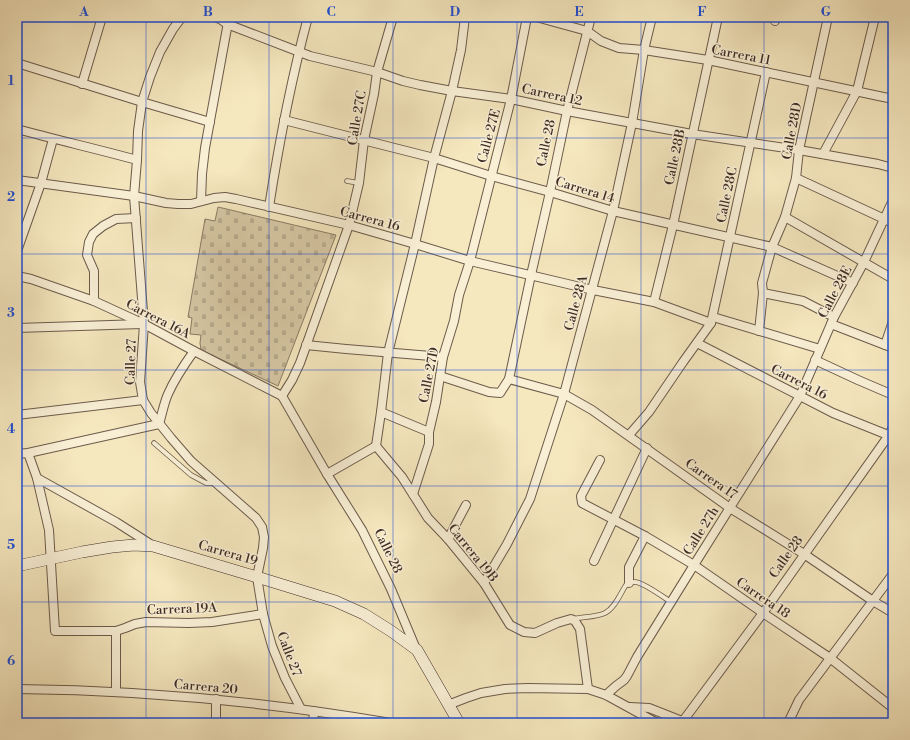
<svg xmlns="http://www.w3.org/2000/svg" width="910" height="740" font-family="'Libre Bodoni',serif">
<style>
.cemetery{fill:url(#cemetery-stones);stroke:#8a7a64}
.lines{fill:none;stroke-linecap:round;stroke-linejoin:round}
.lane-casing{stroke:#6c5b4b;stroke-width:5.5}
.street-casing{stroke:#6c5b4b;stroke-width:10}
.secondary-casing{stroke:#3f2c25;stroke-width:12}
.lane{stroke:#f8efd5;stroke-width:4}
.street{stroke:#f8efd5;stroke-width:8}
.secondary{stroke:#f8efd5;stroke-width:11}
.grid{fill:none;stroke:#1d4ed8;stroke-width:1;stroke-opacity:0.55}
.labels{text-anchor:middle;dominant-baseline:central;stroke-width:3;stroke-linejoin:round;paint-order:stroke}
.street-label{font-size:13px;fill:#3f2c25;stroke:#f8efd5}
.neatline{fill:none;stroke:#1d4ed8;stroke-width:1.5}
.grid-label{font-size:13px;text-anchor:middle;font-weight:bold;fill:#1d4ed8}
</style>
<defs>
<pattern id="cemetery-stones" width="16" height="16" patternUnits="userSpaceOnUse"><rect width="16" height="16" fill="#d6c7a4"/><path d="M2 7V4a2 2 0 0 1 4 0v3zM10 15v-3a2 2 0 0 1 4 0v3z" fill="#b9ab8d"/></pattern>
</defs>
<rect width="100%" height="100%" fill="#f5e7be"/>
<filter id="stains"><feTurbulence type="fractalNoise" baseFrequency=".005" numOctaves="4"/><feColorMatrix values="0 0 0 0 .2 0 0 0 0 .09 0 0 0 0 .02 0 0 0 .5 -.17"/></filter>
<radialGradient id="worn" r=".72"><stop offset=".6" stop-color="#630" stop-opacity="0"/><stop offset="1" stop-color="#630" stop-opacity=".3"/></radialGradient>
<!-- cemetery -->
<path class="cemetery" d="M218,207L336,235L278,386L201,350L200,343L201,335L190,334L192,318L188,317L205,219L215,221Z"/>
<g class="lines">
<!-- lane casing -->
<g class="lane-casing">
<g id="lane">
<path d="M347,181L359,183"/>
<path d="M154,443L191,475L206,483H217"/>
<path d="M573,619C582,617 597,617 605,613C615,608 620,594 626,585C628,583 631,582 635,582C643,582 663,597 671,602"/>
</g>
</g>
<!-- street casing -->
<g class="street-casing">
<g id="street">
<path d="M182,17L173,29L160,52L150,77L142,102L138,131L137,160L134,196L144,324L140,382L143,400L151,413L171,438L191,461L256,518L262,527L264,537L263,548L257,577L263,614L272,646L285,678L301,709"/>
<path d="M215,17L220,19L227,24L310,56L377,72L403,81L420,85L452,91L511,99L567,111L692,134L799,150L878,164L893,168"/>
<path d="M536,17L587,31L601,41L619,48L644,50L708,60L893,99"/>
<path d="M775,21L776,17"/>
<path d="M17,63L142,102L210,122"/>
<path d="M82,84L102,17"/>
<path d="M284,120L434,158L491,176L550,192L613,211L772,247L853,283"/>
<path d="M17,129C57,140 97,149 137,160"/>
<path d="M823,154L857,91L875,17"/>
<path d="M796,178L893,223"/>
<path d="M17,180L134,196L166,203L178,204H191L214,198L225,197L236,199L349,225L415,244L470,261L593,290L654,302L711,323"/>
<path d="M201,201L202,174L205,148L229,17"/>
<path d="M269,207C279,143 291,80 308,17"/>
<path d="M785,217L893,279"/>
<path d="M17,251L41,183L53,139"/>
<path d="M17,276L31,279L94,301L144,324L194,351L282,396"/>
<path d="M763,293L803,301L834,317"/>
<path d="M94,301V271L87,255L89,242L93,234L103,226L116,219L136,218"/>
<path d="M654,302L673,225L718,17"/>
<path d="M713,317L820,349"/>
<path d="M831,324L893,348"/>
<path d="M17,328L142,324"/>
<path d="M759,331L763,293L762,283L772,247L785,217L796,178L799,150L828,17"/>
<path d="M697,343L833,413L893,437"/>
<path d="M306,345L346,349L443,357"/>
<path d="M885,345L893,321"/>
<path d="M815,360L858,380L893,395"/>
<path d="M440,376L489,392L500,393L509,379L531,275L550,192L567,111L591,17"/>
<path d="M509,379L564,394L592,410L730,508L804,554L873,601L893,613"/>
<path d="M282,396L292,380L300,363L349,225L359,183L364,140L374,94L377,72L393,17"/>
<path d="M282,396L327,474L362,530L391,589L416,649"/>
<path d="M381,412L429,432"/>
<path d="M17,415L143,400"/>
<path d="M629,435L649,412L683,362L711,323L766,72"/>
<path d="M376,446L381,412L388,353L415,244L434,158L452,91L461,50L465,17"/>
<path d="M376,446L402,477L428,518L448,539L484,583L510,625L524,632L535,633L557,623L571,619L575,621L580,629L588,689"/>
<path d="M28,453L37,478L49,530L55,631H116L125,628L135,624L146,622L189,623L212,622L263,614"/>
<path d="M17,454L28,453L159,424C162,414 164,403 168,394C175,378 184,365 194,351"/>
<path d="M600,460L581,496L582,503L645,536L694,565L763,613L830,658L893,708"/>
<path d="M327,474L376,446"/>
<path d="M37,478L116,522L152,545"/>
<path d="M413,494L429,444V432L436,402L443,357L454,321L459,295L470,261L511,99L527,17"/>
<path d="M448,539L466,505"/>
<path d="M594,561L647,448"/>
<path d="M484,583L507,544L530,499L564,394L613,211L632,123L644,50L652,17"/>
<path d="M629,583V567L645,536"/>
<path d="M116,631V692"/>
<path d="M17,689C142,690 267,702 391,723"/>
<path d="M606,695L616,686L624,680L627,676L637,657L694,565L800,396L834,317L864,262L893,200"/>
<path d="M448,705L466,698L481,693L505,689L528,688L588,689L606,695L657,723"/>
<path d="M630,707L649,708L687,723"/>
<path d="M683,721L763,613L889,435L893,427"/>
<path d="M216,723V699"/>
<path d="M313,723L314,711"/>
<path d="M788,723L799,700L893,574"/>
</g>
</g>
<!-- secondary casing -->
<g class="secondary-casing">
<path id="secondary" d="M17,566L82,552L112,547L134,545L153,546L257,577L335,601L364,614L391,631L417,650L459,723"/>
</g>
<!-- lane -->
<use href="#lane" class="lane"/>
<!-- street -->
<use href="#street" class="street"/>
<!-- secondary -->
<use href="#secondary" class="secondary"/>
</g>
<!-- grid -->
<path class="grid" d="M146,17V723M269,17V723M393,17V723M517,17V723M641,17V723M764,17V723M17,138H893M17,254H893M17,370H893M17,486H893M17,602H893"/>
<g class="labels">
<!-- street labels -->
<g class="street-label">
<text transform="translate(741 55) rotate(11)">Carrera 11</text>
<text transform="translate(552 95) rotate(12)">Carrera 12</text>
<text transform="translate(357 118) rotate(-80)">Calle 27C</text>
<text transform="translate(792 131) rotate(-79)">Calle 28D</text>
<text transform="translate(489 136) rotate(-75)">Calle 27E</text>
<text transform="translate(546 143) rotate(-78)">Calle 28</text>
<text transform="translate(675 157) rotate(-78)">Calle 28B</text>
<text transform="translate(585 190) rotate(17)">Carrera 14</text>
<text transform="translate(727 195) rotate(-78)">Calle 28C</text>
<text transform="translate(370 219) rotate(15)">Carrera 16</text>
<text transform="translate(835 292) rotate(-62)">Calle 28E</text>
<text transform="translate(576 303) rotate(-75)">Calle 28A</text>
<text transform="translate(158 319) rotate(27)">Carrera 16A</text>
<text transform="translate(131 362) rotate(-88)">Calle 27</text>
<text transform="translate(429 375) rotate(-79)">Calle 27D</text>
<text transform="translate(799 382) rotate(27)">Carrera 16</text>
<text transform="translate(711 479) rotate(35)">Carrera 17</text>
<text transform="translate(701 531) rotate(-58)">Calle 27h</text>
<text transform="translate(388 551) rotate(64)">Calle 28</text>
<text transform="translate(228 553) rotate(16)">Carrera 19</text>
<text transform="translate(473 553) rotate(51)">Carrera 19B</text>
<text transform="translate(786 557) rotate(-55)">Calle 28</text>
<text transform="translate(763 598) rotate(34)">Carrera 18</text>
<text transform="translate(182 609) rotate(-2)">Carrera 19A</text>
<text transform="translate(289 654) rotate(69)">Calle 27</text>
<text transform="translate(206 687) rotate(5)">Carrera 20</text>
</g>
</g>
<!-- margin -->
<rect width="910" height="740" fill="none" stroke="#f5e7be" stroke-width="44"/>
<rect x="22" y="22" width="866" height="696" class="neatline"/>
<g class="grid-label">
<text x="84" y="16">A</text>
<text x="208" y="16">B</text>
<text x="331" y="16">C</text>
<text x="455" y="16">D</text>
<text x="579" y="16">E</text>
<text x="702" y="16">F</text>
<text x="826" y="16">G</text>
<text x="11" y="85">1</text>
<text x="11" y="201">2</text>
<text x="11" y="317">3</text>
<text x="11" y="433">4</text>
<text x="11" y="549">5</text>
<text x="11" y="665">6</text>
</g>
<rect width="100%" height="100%" filter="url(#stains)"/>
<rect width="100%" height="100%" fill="url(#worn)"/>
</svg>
